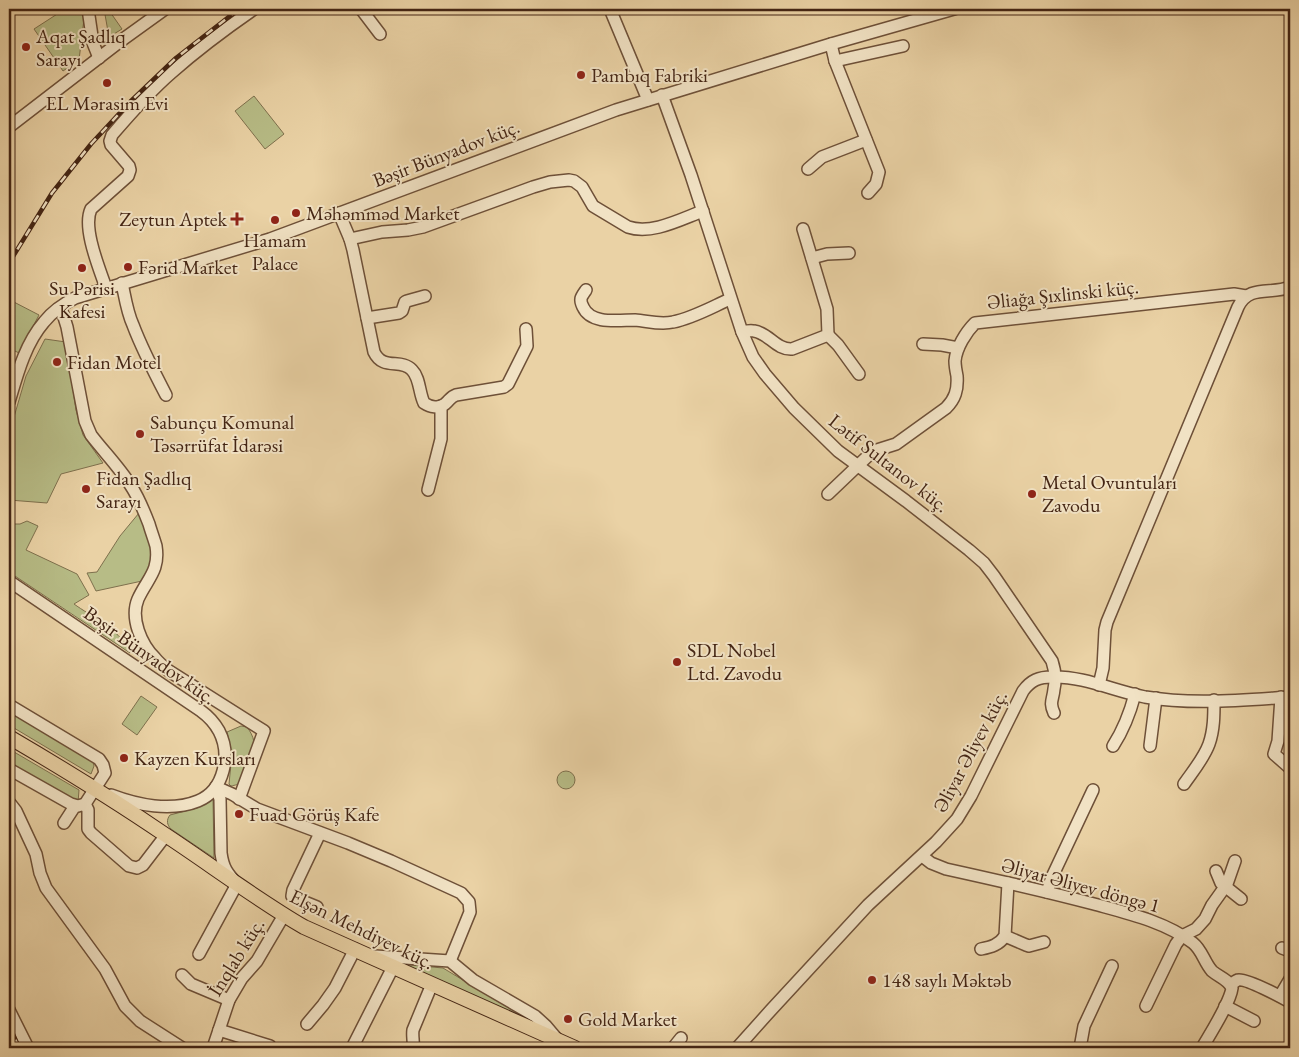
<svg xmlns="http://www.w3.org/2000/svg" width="1299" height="1057" font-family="'EB Garamond',serif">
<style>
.green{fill:#b7bc86;stroke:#7e704d}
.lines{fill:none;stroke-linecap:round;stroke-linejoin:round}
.minor-casing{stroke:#6e5038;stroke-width:14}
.major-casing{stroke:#442514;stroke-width:16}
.minor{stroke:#f1e2c4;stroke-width:11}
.major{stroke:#ead2a5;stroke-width:14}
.rail-casing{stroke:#442514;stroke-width:4.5}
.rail{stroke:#f1e2c4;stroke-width:2.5;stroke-dasharray:8;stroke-linecap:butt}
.poi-dot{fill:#8f2418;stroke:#f1e2c4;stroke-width:2}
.labels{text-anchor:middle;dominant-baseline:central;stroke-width:4;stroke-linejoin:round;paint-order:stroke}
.poi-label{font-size:20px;fill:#442514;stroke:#f1e2c4;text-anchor:start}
.street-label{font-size:20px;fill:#442514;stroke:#f1e2c4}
</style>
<rect width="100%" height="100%" fill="#ead2a5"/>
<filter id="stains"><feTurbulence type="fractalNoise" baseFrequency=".004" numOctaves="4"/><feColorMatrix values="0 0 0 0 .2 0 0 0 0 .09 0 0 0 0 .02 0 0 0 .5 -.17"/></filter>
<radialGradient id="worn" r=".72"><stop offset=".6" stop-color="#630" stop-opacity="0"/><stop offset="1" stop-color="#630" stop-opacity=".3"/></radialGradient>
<!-- green -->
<g class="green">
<path d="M65,9H84L85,11L79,60L63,71L34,29Z"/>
<path d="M104,9H108L122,29L109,37Z"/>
<path d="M254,96L284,134L265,149L235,111Z"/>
<path d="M10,300L39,315L19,353L9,348V302Z"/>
<path d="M45,339L66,342L76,410L83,435L103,463L61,474L47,503L9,500V434L26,376Z"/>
<path d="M139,513C144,528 155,547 151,563C150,570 146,576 142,581L96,591L87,573L97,572L120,536Z"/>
<path d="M27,521L38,526L26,550L77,574L89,595L74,604C89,615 126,634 130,653L9,572V524H20Z"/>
<path d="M141,696L157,707L137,735L122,724Z"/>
<path d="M9,710L92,758L94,766L91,774L9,725Z"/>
<path d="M241,726L247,727C250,731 253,736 254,742C254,748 245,777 242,781C239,785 235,785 231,786L229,784L232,754L227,732Z"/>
<path d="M9,749L79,790L78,803L9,764Z"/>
<circle cx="566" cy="780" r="9"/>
<path d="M213,799L214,858L171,829C167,825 166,820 170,815L197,808Z"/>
<path d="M410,965L443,968L534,1023L404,967Z"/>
</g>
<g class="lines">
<!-- minor casing -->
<g class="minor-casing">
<g id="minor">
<path d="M88,9L93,43L99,58"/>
<path d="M361,9L380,34"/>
<path d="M610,9L648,100"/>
<path d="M831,44L835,61L879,172L876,184L868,193"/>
<path d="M835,61L903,46"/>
<path d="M662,95L691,175L742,332L753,357L765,374L794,408L838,451L906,501L969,550L984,563L994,576L1052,661C1055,670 1056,680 1054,689C1053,700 1049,702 1054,713"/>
<path d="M9,127L122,40L165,9"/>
<path d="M808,169L822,157L866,140"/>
<path d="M339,213L350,239L353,250L374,352C383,371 401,358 412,370C420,378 419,393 424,403C430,407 439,409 445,404C450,400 450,397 456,395L504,387L508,384L527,346L526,329"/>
<path d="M350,239L382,232L408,230L423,227L533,187L550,182L569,180L574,181L582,187L593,206L628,227C652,235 681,219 703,211"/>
<path d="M812,258L827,254L849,253"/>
<path d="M122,283C125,297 127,312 133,325C142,349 154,372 166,395"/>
<path d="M106,288C100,270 82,228 91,209L128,176L130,170L129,166L111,145L110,141L112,135C130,114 149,92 171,73C197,50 225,29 254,9"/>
<path d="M586,290C581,297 579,299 583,307C591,325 619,320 635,320C648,321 660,325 673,322C693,318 712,307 730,299"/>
<path d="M58,309L63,314L67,327L85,421L91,435C104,452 120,468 131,486C139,498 144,511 149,524C151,531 154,539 156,546C160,571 147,579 138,599C130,618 141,644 155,658C159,663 164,667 169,671L264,731L239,799"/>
<path d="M367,318L399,313L402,311L405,302L407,301L425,296"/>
<path d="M742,332C746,331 750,330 754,331C769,333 776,350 792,349L828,335L827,309L803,229"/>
<path d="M828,335L838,345L859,374"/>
<path d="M923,344L942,345L958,348"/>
<path d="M9,402C17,375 25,344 44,322C52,312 63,304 75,298L270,239L616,110L831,44L954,9"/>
<path d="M428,490L441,439V406"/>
<path d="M828,494L870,454L877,450L896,444L946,408C955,399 958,390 957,376C956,371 955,366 955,361C956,348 966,332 975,323L1234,294L1246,296"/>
<path d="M9,581L201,711C208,716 214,722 219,731C231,754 225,790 198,801C171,812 137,805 111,795"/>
<path d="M1099,685L1103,668L1105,630L1107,622L1238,307C1249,284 1271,295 1290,287"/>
<path d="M1281,697L1278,741L1274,754L1290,768"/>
<path d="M9,705L99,759L103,765L105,773L85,804L78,806L71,804L9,769"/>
<path d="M1113,746C1124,729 1130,713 1135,694"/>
<path d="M1150,746L1156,698"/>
<path d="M1184,784C1193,771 1204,758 1209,744C1214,730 1214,715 1214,700"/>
<path d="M216,787L232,794L257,809L348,843L391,861L461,893L469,902L470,912L450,961"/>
<path d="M9,802L16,811L36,854L40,873L46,888L105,969L125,1006L140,1021L182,1048"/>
<path d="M85,804L88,810V829L91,833L129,866L137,868L143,865L166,835"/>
<path d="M64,823L75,806"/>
<path d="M922,856L931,863L946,869C996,880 1045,891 1094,904C1127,913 1166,922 1193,943C1202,950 1204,962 1212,971C1219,977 1228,979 1232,988C1230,1003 1210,1034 1202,1048"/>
<path d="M1216,871L1221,883L1241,899"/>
<path d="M1047,892L1052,877L1093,790"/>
<path d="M317,907L295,898L292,896L293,890L320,833"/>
<path d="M1005,936L1026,945L1029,946L1044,942"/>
<path d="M1282,948L1290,951"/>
<path d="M981,949C991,947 999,945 1005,936L1008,883"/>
<path d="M199,954L237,884C227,873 223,868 221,853L220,799L216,787"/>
<path d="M375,956L450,961L473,980L535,1016L546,1026L557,1039"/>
<path d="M182,975L191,984L229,1000"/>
<path d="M1231,985C1233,983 1235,981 1238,980C1246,978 1281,997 1290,1002"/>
<path d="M1280,996L1290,979"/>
<path d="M1146,1006L1176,944L1182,936L1196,929L1205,919L1212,905L1227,884L1235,861"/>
<path d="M1225,1006L1254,1021"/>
<path d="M9,1010L28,1048"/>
<path d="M307,1024L323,1005L335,988L355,949"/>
<path d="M219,1030L270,1046"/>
<path d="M213,1048L229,1000L242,978L257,961L284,915"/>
<path d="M352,1048L393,967"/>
<path d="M413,1048C414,1042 412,1036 413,1030L432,984"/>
<path d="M673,1048L681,1038"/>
<path d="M737,1048L771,1010L868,905L936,842L957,819L971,796L1023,691C1031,680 1039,677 1052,677C1084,676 1114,691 1145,697C1193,705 1243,700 1290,697"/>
<path d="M1080,1048L1084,1026L1112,966"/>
</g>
</g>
<!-- major casing -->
<g class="major-casing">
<path id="major" d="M9,737C62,768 114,800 164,834C211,865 256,899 304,927L575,1048"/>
</g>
<!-- minor -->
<use href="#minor" class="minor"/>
<!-- major -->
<use href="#major" class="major"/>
<!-- rail casing -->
<g class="rail-casing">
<g id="rail">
<path d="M9,263L52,193L91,144L130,102L176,58L239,9"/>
<path d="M9,1025L19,1048"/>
</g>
</g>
<!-- rail -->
<use href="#rail" class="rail"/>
</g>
<!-- markers -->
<g class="poi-dot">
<circle cx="26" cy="47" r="5"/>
<circle cx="581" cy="75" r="5"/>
<circle cx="107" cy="83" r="5"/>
<circle cx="296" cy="213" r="5"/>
<path d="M234.5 211.5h5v5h5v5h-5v5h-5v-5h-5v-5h5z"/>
<circle cx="275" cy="220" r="5"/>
<circle cx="128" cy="267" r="5"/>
<circle cx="82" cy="268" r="5"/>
<circle cx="57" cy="362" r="5"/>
<circle cx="140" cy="434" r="5"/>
<circle cx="86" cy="489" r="5"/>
<circle cx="1032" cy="494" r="5"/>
<circle cx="677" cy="662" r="5"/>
<circle cx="124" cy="758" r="5"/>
<circle cx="239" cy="814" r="5"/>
<circle cx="872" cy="980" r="5"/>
<circle cx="568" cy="1019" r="5"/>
</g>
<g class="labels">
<!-- poi labels -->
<g class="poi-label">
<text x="36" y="36">Aqat Şadlıq<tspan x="36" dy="23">Sarayı</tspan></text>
<text x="591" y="75">Pambıq Fabriki</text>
<text x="107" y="103" text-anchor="middle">EL Mərasim Evi</text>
<text x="306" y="213">Məhəmməd Market</text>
<text x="227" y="219" text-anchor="end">Zeytun Aptek</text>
<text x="275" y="240" text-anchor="middle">Hamam<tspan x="275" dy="23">Palace</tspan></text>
<text x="138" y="267">Fərid Market</text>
<text x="82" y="288" text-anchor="middle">Su Pərisi<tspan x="82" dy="23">Kafesi</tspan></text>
<text x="67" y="362">Fidan Motel</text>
<text x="150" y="422">Sabunçu Komunal<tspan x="150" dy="23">Təsərrüfat İdarəsi</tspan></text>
<text x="96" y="478">Fidan Şadlıq<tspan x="96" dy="23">Sarayı</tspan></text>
<text x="1042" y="482">Metal Ovuntuları<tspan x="1042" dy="23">Zavodu</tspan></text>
<text x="687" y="650">SDL Nobel<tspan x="687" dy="23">Ltd. Zavodu</tspan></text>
<text x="134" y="758">Kayzen Kursları</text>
<text x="249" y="814">Fuad Görüş Kafe</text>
<text x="882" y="980">148 saylı Məktəb</text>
<text x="578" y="1019">Gold Market</text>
</g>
<!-- street labels -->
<g class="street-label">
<text transform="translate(446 153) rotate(-21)">Bəşir Bünyadov küç.</text>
<text transform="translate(1063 294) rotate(-6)">Əliağa Şıxlinski küç.</text>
<text transform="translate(889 463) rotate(38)">Lətif Sultanov küç.</text>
<text transform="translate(150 655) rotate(35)">Bəşir Bünyadov küç.</text>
<text transform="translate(970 751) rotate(-62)">Əliyar Əliyev küç.</text>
<text transform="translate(1081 885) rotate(15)">Əliyar Əliyev döngə 1</text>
<text transform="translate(362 929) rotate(26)">Elşən Mehdiyev küç.</text>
<text transform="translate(236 957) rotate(-58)">İnqlab küç.</text>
</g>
</g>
<!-- margin -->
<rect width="1299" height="1057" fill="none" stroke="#ead2a5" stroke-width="30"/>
<rect x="10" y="10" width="1279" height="1037" fill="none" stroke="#442514" stroke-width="2.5"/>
<rect x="15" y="15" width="1269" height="1027" fill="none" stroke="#442514"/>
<rect width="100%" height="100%" filter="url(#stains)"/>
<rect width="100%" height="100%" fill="url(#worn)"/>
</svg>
